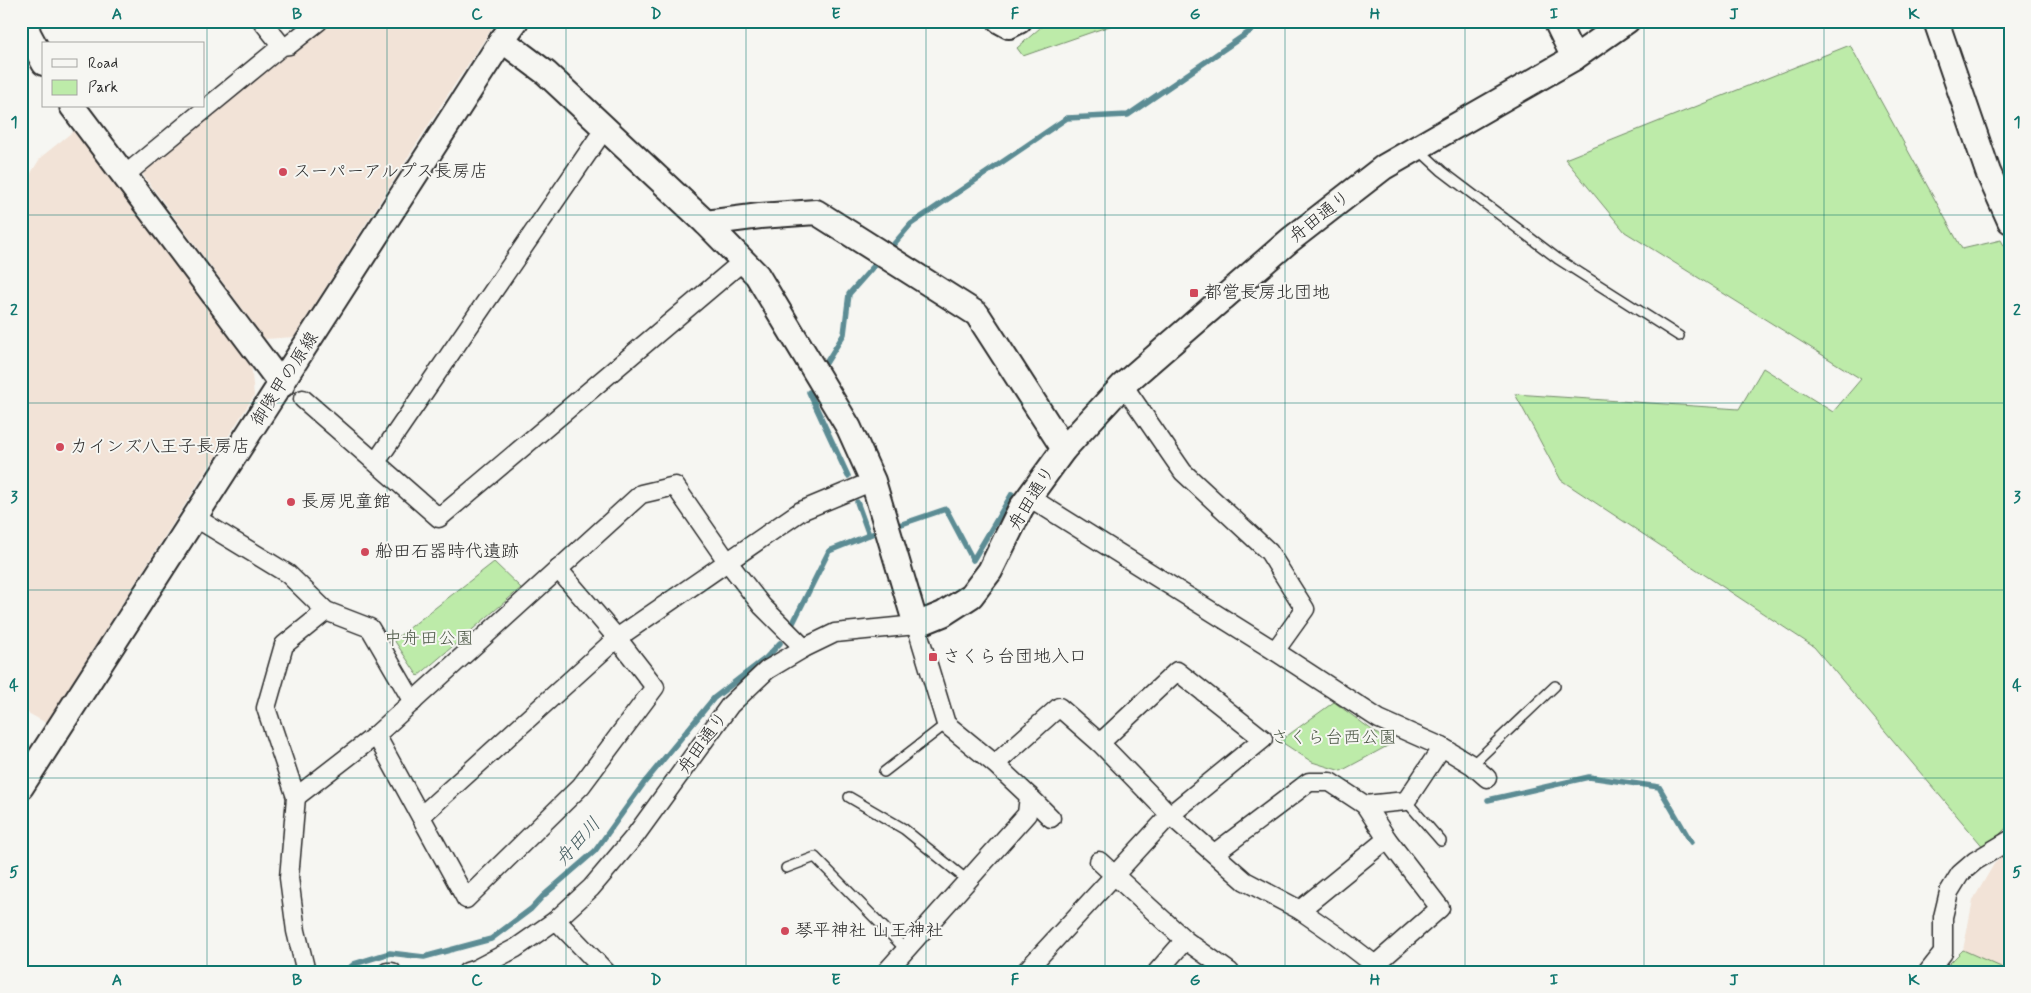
<svg xmlns="http://www.w3.org/2000/svg" width="2031" height="993" font-family="Mynerve,'Klee One',sans-serif">
<style>
.built{fill:#f2e3d7}
.green{fill:#bdeba9;stroke:#748b6a}
.lines{fill:none;stroke-linecap:round;stroke-linejoin:round}
.stream{stroke:#5c8c94;stroke-width:5.5}
.lane-casing{stroke:#2b2b2b;stroke-width:12}
.street-casing{stroke:#2b2b2b;stroke-width:21}
.secondary-casing{stroke:#2b2b2b;stroke-width:28}
.lane{stroke:#f6f6f2;stroke-width:9}
.street{stroke:#f6f6f2;stroke-width:18}
.secondary{stroke:#f6f6f2;stroke-width:24}
.grid{fill:none;stroke:#0f766e;stroke-width:1;stroke-opacity:0.55}
.poi-dot{fill:#d1495b;stroke:#f6f6f2;stroke-width:2}
.labels{text-anchor:middle;dominant-baseline:central;stroke-width:4;stroke-linejoin:round;paint-order:stroke}
.poi-label{font-size:18px;fill:#2b2b2b;stroke:#f6f6f2;text-anchor:start}
.street-label{font-size:18px;fill:#2b2b2b;stroke:#f6f6f2}
.park-label{font-size:18px;fill:#505b4a;stroke:#f6f6f2}
.water-label{font-size:19px;font-style:italic;fill:#445c60;stroke:#f6f6f2}
.neatline{fill:none;stroke:#0f766e;stroke-width:2}
.grid-label{font-size:16px;text-anchor:middle;font-weight:bold;fill:#0f766e}
</style>
<rect width="100%" height="100%" fill="#f6f6f2"/>
<filter id="ink" filterUnits="userSpaceOnUse"><feTurbulence type="fractalNoise" baseFrequency=".02" numOctaves="2"/><feDisplacementMap in="SourceGraphic" scale="10" xChannelSelector="R" yChannelSelector="G"/><feConvolveMatrix kernelMatrix="1 2 1 2 8 2 1 2 1" color-interpolation-filters="sRGB"/></filter>
<g filter="url(#ink)">
<!-- built -->
<g class="built">
<path d="M323,21H497L447,96L294,337L265,339L143,175L150,160Z"/>
<path d="M76,129L251,363L254,396L46,723L21,709V189L41,157Z"/>
<path d="M2010,849V971L1963,950L1973,900L1994,864Z"/>
</g>
<!-- green -->
<g class="green">
<path d="M1048,21H1124L1023,56L1017,48Z"/>
<path d="M1850,45L1962,249L2001,240L2010,256V824L1985,849L1814,647L1561,480L1515,394L1739,409L1763,368L1833,412L1861,379L1625,232L1565,159Z"/>
<path d="M494,562L521,588L418,676L394,640Z"/>
<path d="M1334,702L1391,744L1341,771L1312,762L1280,741Z"/>
<path d="M1963,950L2010,971V972H1941Z"/>
</g>
<g class="lines">
<!-- stream -->
<g class="stream">
<path d="M887,252L911,224L1067,118L1128,115L1265,21"/>
<path d="M823,368L844,334L849,294L880,259"/>
<path d="M809,392L848,476"/>
<path d="M893,527L946,509L973,560L1012,494"/>
<path d="M869,535L881,531"/>
<path d="M792,625L829,551L869,535L857,502"/>
<path d="M1488,800L1589,777L1659,787L1691,842"/>
<path d="M345,972L354,964L390,953L424,957L491,939L531,909L543,896L595,851L644,783L714,698L766,658L780,643"/>
</g>
<!-- lane casing -->
<g class="lane-casing">
<g id="lane">
<path d="M1417,148L1442,171L1558,259L1679,336"/>
<path d="M1472,765L1555,686"/>
<path d="M884,772L946,724"/>
<path d="M849,797L904,829L967,880"/>
<path d="M1406,801L1441,841"/>
<path d="M786,868L815,857L905,949"/>
</g>
</g>
<!-- street casing -->
<g class="street-casing">
<g id="street">
<path d="M262,21L282,46"/>
<path d="M125,175L282,46L289,45L319,21"/>
<path d="M303,399L439,518L743,261"/>
<path d="M376,462L605,128"/>
<path d="M1029,497L1275,651L1305,609L1269,552L1183,472L1123,385"/>
<path d="M196,518L288,574L326,611L370,628L413,702"/>
<path d="M1275,651L1379,719L1442,747L1406,801L1365,805"/>
<path d="M376,735L641,494L675,486L727,561L762,606L804,648"/>
<path d="M1100,743L1177,671L1263,739L1170,815L1245,881L1300,910L1336,935L1375,965L1440,908L1387,839L1365,805L1330,782H1309L1215,853"/>
<path d="M1442,747L1472,765L1487,778"/>
<path d="M995,764L1059,707L1100,743L1170,815L1025,972"/>
<path d="M1029,796L1051,818"/>
<path d="M296,797L376,735L466,899L581,786L655,687L617,638L558,569"/>
<path d="M421,816L617,638L801,511L873,481"/>
<path d="M1099,861L1185,940L1230,972"/>
<path d="M1300,910L1387,839"/>
<path d="M556,920L606,972"/>
<path d="M306,972L296,931L289,878L296,797L266,708L284,645L326,611"/>
<path d="M387,972H392"/>
<path d="M467,972L476,969L516,948L556,920L591,888L635,836L730,705L767,670L804,648L835,633L916,625L946,724L995,764L1029,796L1027,814L886,972"/>
<path d="M1157,972L1185,940"/>
<path d="M1928,972L1943,953V917L1949,892L1960,874L1975,861L2010,840"/>
</g>
</g>
<!-- secondary casing -->
<g class="secondary-casing">
<g id="secondary">
<path d="M26,21L28,33L44,63"/>
<path d="M1000,21L1009,26L1019,21"/>
<path d="M1556,21L1574,58"/>
<path d="M1936,21L1988,172L2010,221"/>
<path d="M502,40L546,73L706,223L757,275L849,428L873,481L916,625L943,614L971,596L990,571L1021,508L1029,497L1064,449L1123,385L1290,240L1384,167L1574,58L1627,21"/>
<path d="M72,106L282,385"/>
<path d="M706,223L760,216L816,212L977,314L1064,449"/>
<path d="M21,787L502,40L516,21"/>
</g>
</g>
<!-- lane -->
<use href="#lane" class="lane"/>
<!-- street -->
<use href="#street" class="street"/>
<!-- secondary -->
<use href="#secondary" class="secondary"/>
</g>
</g>
<!-- grid -->
<path class="grid" d="M207,21V972M387,21V972M566,21V972M746,21V972M926,21V972M1105,21V972M1285,21V972M1465,21V972M1644,21V972M1824,21V972M21,215H2010M21,403H2010M21,590H2010M21,778H2010"/>
<!-- markers -->
<g class="poi-dot">
<circle cx="283" cy="172" r="5"/>
<rect x="1189" y="288" width="10" height="10" rx="2.5"/>
<circle cx="60" cy="447" r="5"/>
<circle cx="291" cy="502" r="5"/>
<circle cx="365" cy="552" r="5"/>
<rect x="928" y="652" width="10" height="10" rx="2.5"/>
<circle cx="785" cy="931" r="5"/>
</g>
<g class="labels">
<!-- poi labels -->
<g class="poi-label">
<text x="293" y="172">スーパーアルプス長房店</text>
<text x="1204" y="293">都営長房北団地</text>
<text x="70" y="447">カインズ八王子長房店</text>
<text x="301" y="502">長房児童館</text>
<text x="375" y="552">船田石器時代遺跡</text>
<text x="943" y="657">さくら台団地入口</text>
<text x="795" y="931">琴平神社 山王神社</text>
</g>
<!-- street labels -->
<g class="street-label">
<text transform="translate(1320 217) rotate(-38)">舟田通り</text>
<text transform="translate(285 379) rotate(-57)">御陵甲の原線</text>
<text transform="translate(1032 498) rotate(-58)">舟田通り</text>
<text transform="translate(703 743) rotate(-54)">舟田通り</text>
</g>
<!-- park labels -->
<g class="park-label">
<text x="429" y="639">中舟田公園</text>
<text x="1334" y="738">さくら台西公園</text>
</g>
<!-- water labels -->
<g class="water-label">
<text transform="translate(578 842) rotate(-48)">舟田川</text>
</g>
</g>
<!-- margin -->
<rect width="2031" height="993" fill="none" stroke="#f6f6f2" stroke-width="55"/>
<!-- legend -->
<rect x="42" y="42" width="162" height="65" fill="#f6f6f2" stroke="#a5a5a2"/>
<rect x="52" y="59" width="25" height="8" fill="#f6f6f2" stroke="#a5a5a2"/>
<text x="88" y="68" font-size="15" fill="#2b2b2b">Road</text>
<rect x="52" y="80" width="25" height="15" fill="#bdeba9" stroke="#a5a5a2"/>
<text x="88" y="92" font-size="15" fill="#2b2b2b">Park</text>
<rect x="28" y="28" width="1976" height="938" class="neatline"/>
<g class="grid-label">
<text x="117" y="19">A</text>
<text x="297" y="19">B</text>
<text x="477" y="19">C</text>
<text x="656" y="19">D</text>
<text x="836" y="19">E</text>
<text x="1015" y="19">F</text>
<text x="1195" y="19">G</text>
<text x="1375" y="19">H</text>
<text x="1554" y="19">I</text>
<text x="1734" y="19">J</text>
<text x="1914" y="19">K</text>
<text x="14" y="127">1</text>
<text x="2017" y="127">1</text>
<text x="14" y="315">2</text>
<text x="2017" y="315">2</text>
<text x="14" y="502">3</text>
<text x="2017" y="502">3</text>
<text x="14" y="690">4</text>
<text x="2017" y="690">4</text>
<text x="14" y="877">5</text>
<text x="2017" y="877">5</text>
<text x="117" y="985">A</text>
<text x="297" y="985">B</text>
<text x="477" y="985">C</text>
<text x="656" y="985">D</text>
<text x="836" y="985">E</text>
<text x="1015" y="985">F</text>
<text x="1195" y="985">G</text>
<text x="1375" y="985">H</text>
<text x="1554" y="985">I</text>
<text x="1734" y="985">J</text>
<text x="1914" y="985">K</text>
</g>
</svg>
